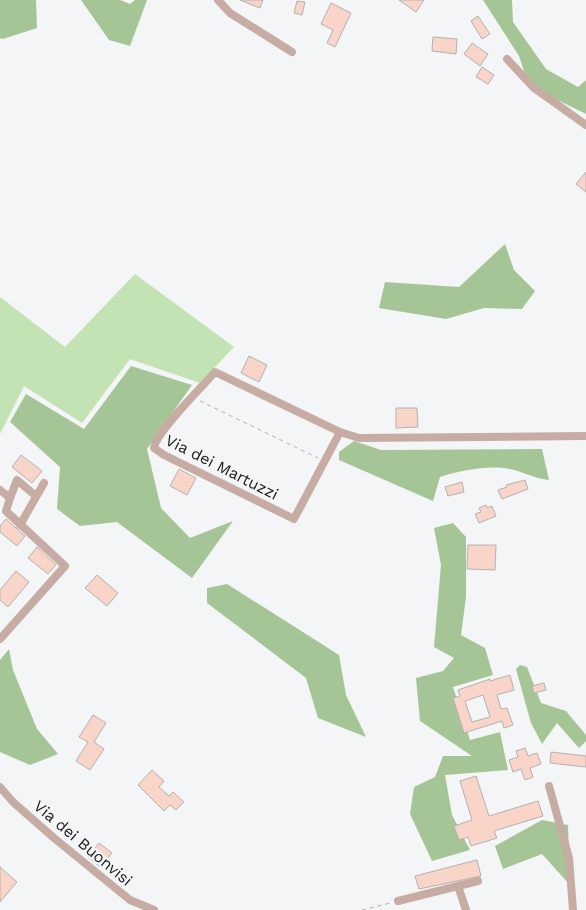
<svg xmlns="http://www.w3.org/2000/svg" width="586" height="910" font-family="'Work Sans',sans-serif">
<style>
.green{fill:#c3e3b4}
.forest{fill:#a5c597}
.building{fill:#f9d5c9;stroke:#b3b1b0;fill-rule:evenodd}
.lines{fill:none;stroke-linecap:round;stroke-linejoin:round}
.path{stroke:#b0b1b2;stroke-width:1;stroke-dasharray:4 4;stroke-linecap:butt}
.minor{stroke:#c6aca3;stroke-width:8}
.labels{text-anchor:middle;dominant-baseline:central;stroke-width:4.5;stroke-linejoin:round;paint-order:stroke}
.street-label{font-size:16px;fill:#202021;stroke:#f3f5f6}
</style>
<rect width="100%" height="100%" fill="#f3f5f6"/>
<!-- green -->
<path class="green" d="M135,274L234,347L200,383L130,359L82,423L24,386L0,434V297L65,347Z"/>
<!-- forest -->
<g class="forest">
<path d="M0,0H36L37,28L3,39L0,38Z"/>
<path d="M81,0H120L130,4L135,0H147L130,46L109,40Z"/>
<path d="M483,0H512L513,22L546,69L578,87L586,80V114L529,86L519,56Z"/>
<path d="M505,244L514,270L535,291L522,309L484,308L446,319L379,308L385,282L459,287Z"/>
<path d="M131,366L192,385L147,449L161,508L190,538L233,521L192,578L117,522L80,526L57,509L60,467L10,422L26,394L84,429Z"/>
<path d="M354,441L381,450L542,449L549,480C533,479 519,469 503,468C484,466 459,471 440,477L433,501L339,460V452Z"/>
<path d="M453,523L466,537V597L461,635L485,648L493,675L453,687L470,740L500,732L508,770L445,775L452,815L470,850L432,861L410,814L414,787L435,777L443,756H472L420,721L416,678L443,671L454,658L434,647L441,565L434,528Z"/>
<path d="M227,584L339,655L346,695L366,737L318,718L306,678L207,603V588Z"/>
<path d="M9,649L13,670L37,729L58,754L30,765L0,752V660Z"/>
<path d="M520,665L527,667L541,703L566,711L586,735V741L579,748L557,723L542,744L531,723L516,669Z"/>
<path d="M542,820L568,825L570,885L542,854L503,869L495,846Z"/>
</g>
<!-- building -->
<g class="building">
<path d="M240,0H263L260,8Z"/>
<path d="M399,0H424L416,12Z"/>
<path d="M297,1L305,2L302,15L294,13Z"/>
<path d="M331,3L351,13L335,47L327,43L333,30L321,24Z"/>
<path d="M478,16L490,34L482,39L471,21Z"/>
<path d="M433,37L457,39L456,54L432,51Z"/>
<path d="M472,43L488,54L480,66L464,54Z"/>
<path d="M482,67L494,75L488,84L476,77Z"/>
<path d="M586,172V192L576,184Z"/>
<path d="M249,356L267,365L259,382L241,373Z"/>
<path d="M396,408H417L418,427L396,428Z"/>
<path d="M21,455L42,471L32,483L12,467Z"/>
<path d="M179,469L196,478L187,495L170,486Z"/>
<path d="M525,480L528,489L502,499L498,490L507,487L506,485Z"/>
<path d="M462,482L464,492L448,496L445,487Z"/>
<path d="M486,505L487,508L492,506L496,516L479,523L475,514L481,512L479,508Z"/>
<path d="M6,519L25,536L17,546L0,532V526Z"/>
<path d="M468,545H496L495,570L467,569Z"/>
<path d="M37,547L56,565L48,574L28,558Z"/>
<path d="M16,571L29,582L8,607L0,600V590Z"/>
<path d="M97,575L118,593L107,606L85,588Z"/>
<path d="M510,675L514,690L497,695L501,709L507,708L513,725L504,728L502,721L464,733L453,698L460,696L458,690L490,679V681ZM483,695L490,717L472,722L465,701Z"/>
<path d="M544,683L546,690L534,693L532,686Z"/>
<path d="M93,715L106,723L94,742L104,749L90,770L76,761L88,742L79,737Z"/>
<path d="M525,748L528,756L537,753L541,764L530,768L533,777L525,780L521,769L513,772L509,760L518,757L516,751Z"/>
<path d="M551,752L586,756V767L550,763Z"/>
<path d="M152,770L164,781L159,787L169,796L173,792L184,802L176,810L170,805L164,811L138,785Z"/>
<path d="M476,776L489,816L538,801L543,816L494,831L497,838L471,846L468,837L459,840L454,826L472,820L460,781Z"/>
<path d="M99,843L112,853L100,867L88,857Z"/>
<path d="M477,860L481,876L419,889L415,876Z"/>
<path d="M0,867L17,882L0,902Z"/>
</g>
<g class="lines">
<!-- path -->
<g class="path">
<path d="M200,401L318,458"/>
<path d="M362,910L390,903"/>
</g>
<!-- minor -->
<g class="minor">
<path d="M218,0L230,13L292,52"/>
<path d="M507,59L534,88L586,125"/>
<path d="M340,432L294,519L164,455L154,448C155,433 203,386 215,372L340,432L359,438L586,436"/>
<path d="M0,490L10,498L6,511L65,566L0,639"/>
<path d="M10,498L17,480L36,496"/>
<path d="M20,525L44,483"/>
<path d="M549,786L569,858L573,910"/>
<path d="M0,787L13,802L54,838L130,900L154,910"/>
<path d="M458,886L466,910"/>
<path d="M398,901L478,881"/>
</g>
</g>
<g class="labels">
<!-- street labels -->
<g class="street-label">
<text transform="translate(222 467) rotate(27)">Via dei Martuzzi</text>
<text transform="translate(83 843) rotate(40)">Via dei Buonvisi</text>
</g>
</g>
</svg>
